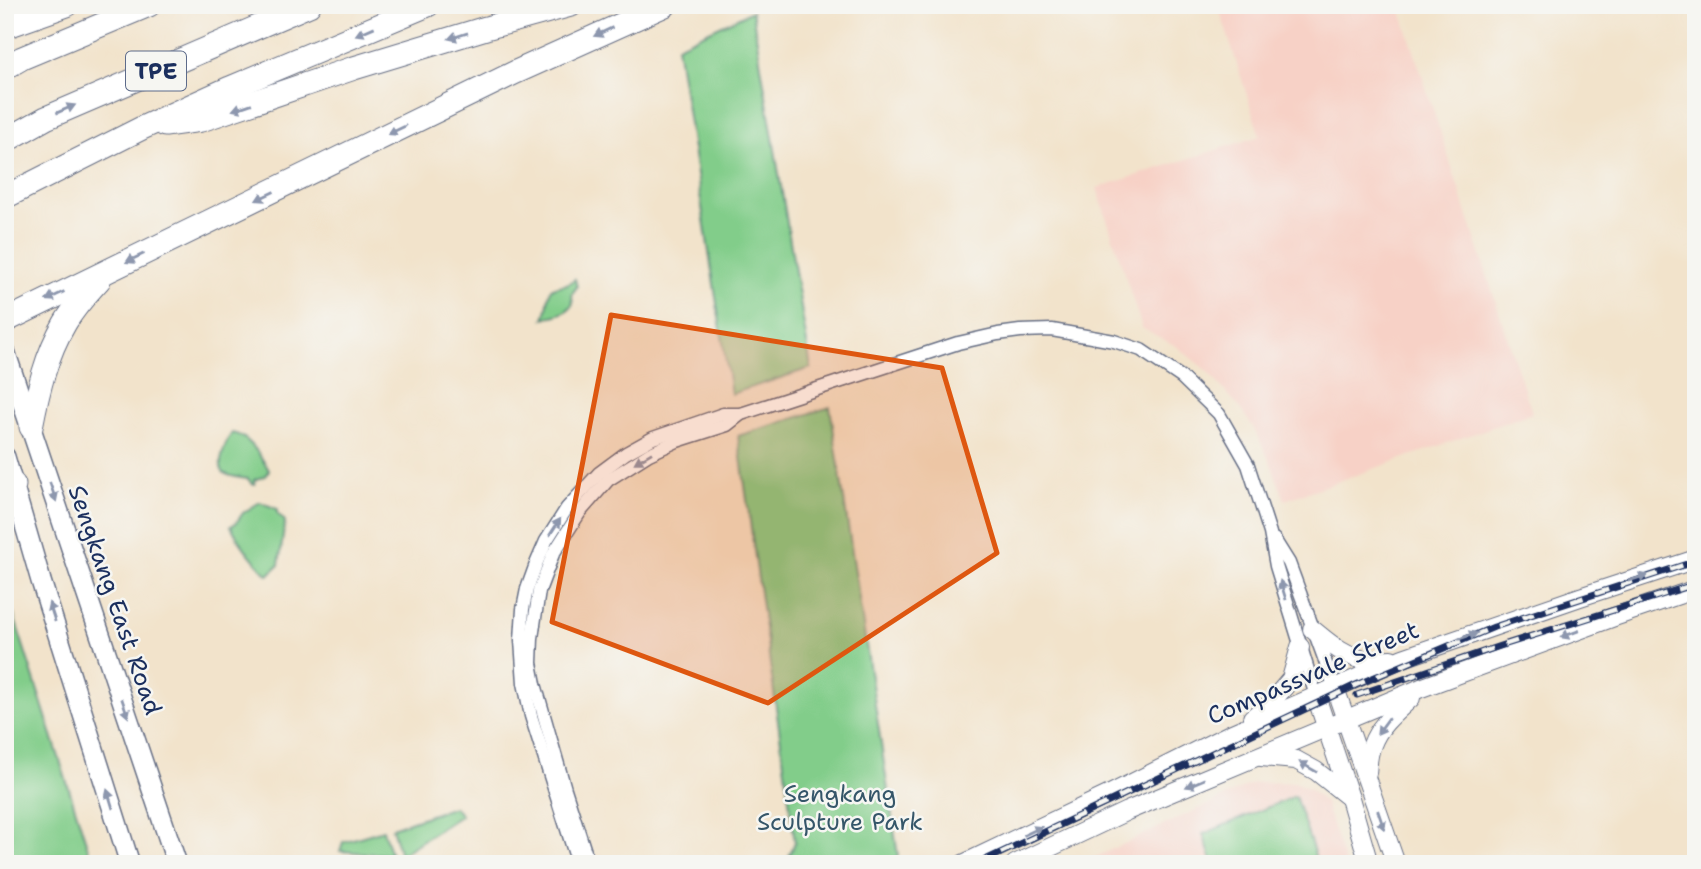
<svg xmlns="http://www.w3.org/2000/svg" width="1701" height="869" font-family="'Shantell Sans',sans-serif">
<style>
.built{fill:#f7d1c6}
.green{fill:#82cd8a;stroke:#4e7e74;stroke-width:2}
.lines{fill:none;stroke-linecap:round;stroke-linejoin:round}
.street-casing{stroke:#666e84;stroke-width:15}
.secondary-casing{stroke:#666e84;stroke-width:20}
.primary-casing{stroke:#666e84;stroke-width:22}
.highway-casing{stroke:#666e84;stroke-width:25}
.street{stroke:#fff;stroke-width:12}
.secondary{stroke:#fff;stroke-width:18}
.primary{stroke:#fff;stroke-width:19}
.highway{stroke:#fff;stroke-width:23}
.rail-casing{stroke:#1b2f5e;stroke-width:7}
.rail{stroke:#f6f6f2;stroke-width:4.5;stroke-dasharray:13;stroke-linecap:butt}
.oneway{fill:#8d97ae}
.marked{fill:#de5710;fill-opacity:0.2;stroke:#de5710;stroke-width:5;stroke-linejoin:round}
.labels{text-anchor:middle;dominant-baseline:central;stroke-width:5;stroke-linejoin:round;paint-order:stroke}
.shield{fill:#f6f6f2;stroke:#5d6b8a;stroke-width:2}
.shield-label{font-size:23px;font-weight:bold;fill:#1b2f5e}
.street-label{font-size:24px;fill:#1b2f5e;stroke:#f6f6f2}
.park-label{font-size:24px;fill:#355669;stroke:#f6f6f2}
</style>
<rect width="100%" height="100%" fill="#f6f6f2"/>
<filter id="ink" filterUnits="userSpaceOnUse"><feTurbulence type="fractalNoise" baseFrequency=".0143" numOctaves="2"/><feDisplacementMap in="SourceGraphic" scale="14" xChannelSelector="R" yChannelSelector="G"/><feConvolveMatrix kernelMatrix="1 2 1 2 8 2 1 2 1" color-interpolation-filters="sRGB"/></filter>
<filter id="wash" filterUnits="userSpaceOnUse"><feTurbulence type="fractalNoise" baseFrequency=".00686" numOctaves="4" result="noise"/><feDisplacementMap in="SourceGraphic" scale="28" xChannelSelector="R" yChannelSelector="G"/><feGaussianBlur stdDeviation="1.57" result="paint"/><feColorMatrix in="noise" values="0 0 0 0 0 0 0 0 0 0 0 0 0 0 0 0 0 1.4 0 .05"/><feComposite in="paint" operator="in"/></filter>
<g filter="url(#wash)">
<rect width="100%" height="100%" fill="#f2e3cb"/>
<!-- built -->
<g class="built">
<path d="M1218,5H1399L1532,413L1285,500L1269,459L1253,427L1236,403L1206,370L1176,346L1142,328L1097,188L1260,136Z"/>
<path d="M1294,782L1310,789L1325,803L1345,864H1081L1254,783Z"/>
</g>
<!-- green -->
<g class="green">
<path d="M752,11L811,368L731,394L677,46Z"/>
<path d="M575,279L577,287C572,292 571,296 573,303C568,314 555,315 544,318C549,307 547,299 551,289C561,284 566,287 575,279Z"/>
<path d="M830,407L898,856L885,864H786L795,842L738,436Z"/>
<path d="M232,433C250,436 260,456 269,470L265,476L254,480L255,484H252L248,479C241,478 232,477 226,474C214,469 226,441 232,433Z"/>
<path d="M260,502L277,509V513L285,521L279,565L268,575C253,560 240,544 231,526L236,523L243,513Z"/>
<path d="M5,588L93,864H5Z"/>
<path d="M1295,796L1318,864H1213L1203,834Z"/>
<path d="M454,807L461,815L400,855L392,828Z"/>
<path d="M383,830L391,855L340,851L343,842Z"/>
</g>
</g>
<g filter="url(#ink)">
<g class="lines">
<!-- street casing -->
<g class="street-casing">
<g id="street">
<path d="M1274,539L1289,563L1335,688"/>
<path d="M578,864L531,716L524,683L521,640L523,609L527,589L536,564L546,541L567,508L599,473L626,453L653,438L723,414H741"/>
<path d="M589,864L565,789L535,684L531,663L532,638L539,591L553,554L580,512L608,480L649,454L677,441L727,425L741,414L958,343L998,334L1020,331L1052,330L1114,341L1141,350L1181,377L1219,414L1248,465L1270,533L1276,566L1316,696"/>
</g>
</g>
<!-- secondary casing -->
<g class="secondary-casing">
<g id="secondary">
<path d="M1312,629C1328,642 1345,658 1367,660C1375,660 1383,659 1391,659"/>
<path d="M1335,688L1396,864"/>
<path d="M1316,696L1350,798L1369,864"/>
<path d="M1252,718L1269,705L1291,679L1300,647"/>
<path d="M1261,757L1296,760L1316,771L1350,798"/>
<path d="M1367,773C1368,764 1368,754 1372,745C1379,725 1396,712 1411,698"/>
<path d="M963,864L1112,793L1230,734L1403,658L1580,597L1696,559"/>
<path d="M1015,864L1127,811L1421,688L1614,617L1696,589"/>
</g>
</g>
<!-- primary casing -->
<g class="primary-casing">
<g id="primary">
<path d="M5,351L177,864"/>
<path d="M5,457L41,581L130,864"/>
</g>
</g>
<!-- highway casing -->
<g class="highway-casing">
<g id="highway">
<path d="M5,27L67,5"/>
<path d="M5,68L22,58L149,5"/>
<path d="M165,125L201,120L354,68L486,28L571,5"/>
<path d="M5,141L46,118L309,5"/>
<path d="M5,197L142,128L230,88L428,5"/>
<path d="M5,321L516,72L665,5"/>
<path d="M31,427C38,391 46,355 65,323C74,308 87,293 99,280"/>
<path d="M5,475L14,485"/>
</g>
</g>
<!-- street -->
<use href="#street" class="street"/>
<!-- secondary -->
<use href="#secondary" class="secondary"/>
<!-- primary -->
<use href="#primary" class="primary"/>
<!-- highway -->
<use href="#highway" class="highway"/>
<!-- rail casing -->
<g class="rail-casing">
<g id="rail">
<path d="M1357,695L1500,646L1696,584"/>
<path d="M977,864L1356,685L1494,627L1696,561"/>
</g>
</g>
<!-- rail -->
<use href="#rail" class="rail"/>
</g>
<!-- one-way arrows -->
<defs><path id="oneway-solid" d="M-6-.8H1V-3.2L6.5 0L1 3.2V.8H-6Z" transform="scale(1.75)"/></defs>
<g class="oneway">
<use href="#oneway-solid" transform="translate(365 31) rotate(157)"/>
<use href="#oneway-solid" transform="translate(603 32) rotate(155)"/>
<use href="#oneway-solid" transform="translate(458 36) rotate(163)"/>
<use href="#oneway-solid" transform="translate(242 107) rotate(161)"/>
<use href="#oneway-solid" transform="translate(66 109) rotate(-23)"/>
<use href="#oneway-solid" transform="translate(397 130) rotate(154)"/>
<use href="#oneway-solid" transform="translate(265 196) rotate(154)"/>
<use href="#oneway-solid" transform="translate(135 258) rotate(154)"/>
<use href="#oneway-solid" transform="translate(55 296) rotate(154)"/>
<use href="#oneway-solid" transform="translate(643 458) rotate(149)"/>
<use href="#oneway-solid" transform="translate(53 492) rotate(71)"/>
<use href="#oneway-solid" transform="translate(555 527) rotate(-57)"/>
<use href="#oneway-solid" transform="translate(1638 578) rotate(-18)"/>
<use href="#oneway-solid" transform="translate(1283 590) rotate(-107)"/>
<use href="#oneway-solid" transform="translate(52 612) rotate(-108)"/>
<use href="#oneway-solid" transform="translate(1570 634) rotate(160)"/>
<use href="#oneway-solid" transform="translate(1468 636) rotate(-19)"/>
<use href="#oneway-solid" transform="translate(125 708) rotate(71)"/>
<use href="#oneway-solid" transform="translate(1383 726) rotate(126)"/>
<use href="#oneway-solid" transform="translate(1308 767) rotate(-150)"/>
<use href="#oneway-solid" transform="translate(1195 783) rotate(157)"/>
<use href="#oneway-solid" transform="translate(110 799) rotate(-107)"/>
<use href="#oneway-solid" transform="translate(1381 820) rotate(71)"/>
<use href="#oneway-solid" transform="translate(1033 831) rotate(-25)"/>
</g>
</g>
<!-- marked area -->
<path class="marked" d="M611,315L942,368L997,553L768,703L552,622Z"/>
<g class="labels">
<!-- shield labels -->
<rect class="shield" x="126" y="51.5" width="60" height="39" rx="5"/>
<g class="shield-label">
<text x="156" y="71">TPE</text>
</g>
<!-- street labels -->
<g class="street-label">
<text transform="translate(115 600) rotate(71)">Sengkang East Road</text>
<text transform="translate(1313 673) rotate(-23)">Compassvale Street</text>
</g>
<!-- park labels -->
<g class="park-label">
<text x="840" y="794">Sengkang<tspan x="840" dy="28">Sculpture Park</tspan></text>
</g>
</g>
<!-- margin -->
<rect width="1701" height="869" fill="none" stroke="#f6f6f2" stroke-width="28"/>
</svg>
